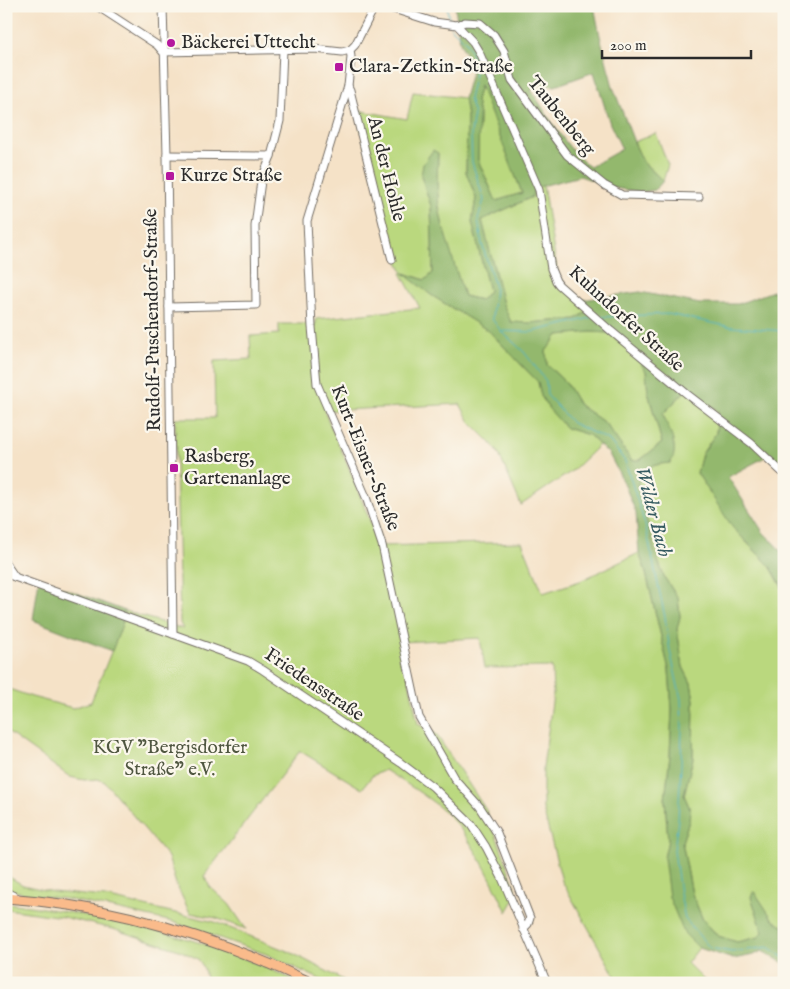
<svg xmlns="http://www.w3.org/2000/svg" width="790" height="989" font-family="'IM FELL English',serif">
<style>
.green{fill:#bad87e;stroke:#728254}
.forest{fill:#93b86d;stroke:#5f724c;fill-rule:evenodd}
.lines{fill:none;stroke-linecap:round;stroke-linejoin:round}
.stream{stroke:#49b4c6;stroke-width:1}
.minor-casing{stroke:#726b62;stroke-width:9}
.major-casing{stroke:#726b62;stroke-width:11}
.minor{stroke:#fff;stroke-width:7}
.major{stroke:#fabb8b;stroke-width:9}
.poi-dot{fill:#b5179e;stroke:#fbf7ec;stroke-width:2}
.labels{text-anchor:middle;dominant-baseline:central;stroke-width:4.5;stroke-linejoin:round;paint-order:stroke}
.poi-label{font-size:19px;fill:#2b2b2b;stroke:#fbf7ec;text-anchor:start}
.street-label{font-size:19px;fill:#2b2b2b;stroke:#fbf7ec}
.park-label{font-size:19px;fill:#4f5640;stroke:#fbf7ec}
.water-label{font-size:20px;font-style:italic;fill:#365b61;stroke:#fbf7ec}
</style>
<rect width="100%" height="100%" fill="#fbf7ec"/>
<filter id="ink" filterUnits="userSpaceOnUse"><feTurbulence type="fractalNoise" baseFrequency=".02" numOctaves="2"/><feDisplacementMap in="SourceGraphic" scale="10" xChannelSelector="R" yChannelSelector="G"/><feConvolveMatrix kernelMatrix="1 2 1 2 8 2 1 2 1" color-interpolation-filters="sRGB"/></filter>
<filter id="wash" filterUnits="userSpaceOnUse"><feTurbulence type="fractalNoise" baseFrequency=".0096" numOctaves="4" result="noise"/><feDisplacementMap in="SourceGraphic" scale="20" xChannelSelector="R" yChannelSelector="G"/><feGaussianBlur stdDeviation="1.12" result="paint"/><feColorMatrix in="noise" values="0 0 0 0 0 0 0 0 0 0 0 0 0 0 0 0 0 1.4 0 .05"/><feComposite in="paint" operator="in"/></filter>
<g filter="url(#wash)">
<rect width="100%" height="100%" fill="#f5e2c7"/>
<!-- green -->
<g class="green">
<path d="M480,85L522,193L496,201L478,160L479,115L476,100Z"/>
<path d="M413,92L464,98L467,117L466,172L476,198L472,222L489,291L481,300L464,296C453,260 438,222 437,184C437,174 438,163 438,153L421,176L431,206L433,273L425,280L405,273L431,295L489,331L538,382L541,396L566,428L589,435L599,445L572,471L521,505L498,452L490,442L470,422L460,404L324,411L349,468L380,546L522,542L543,593L580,581L639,553L645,569L669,670L672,709L670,755L665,800L668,840L664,858L684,933L699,948L687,963L707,983H619L562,881L543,809V767L553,695L552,667L485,668L480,638L401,642L418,724L436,734L486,810L504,856L517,895L507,912C493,883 479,853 459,827C440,803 411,787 385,770L372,776L362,789L300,751L204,876L210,887L229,904L246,929L216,918L190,913L176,884L168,857L105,782L98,779L84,780L70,777L6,731V688L32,697L73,708L91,702L122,625L125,611L183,629L180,623L175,418H215L214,361L251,359L250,336L279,334V324H316V319L420,308L401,273L403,272L394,253L356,110L407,119Z"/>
<path d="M656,133L668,165L663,181L643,162L634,142Z"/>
<path d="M543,185L558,276L592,309L576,319L529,323L510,322L503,304L482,220L532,197L534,188Z"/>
<path d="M591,332L609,333L633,353L646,371L648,392L662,443L640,460L632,461L605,423L579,405L566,383L547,365L546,351L558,335Z"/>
<path d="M688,388L718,411L716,433L702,454L697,473L746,542L770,566L784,591V927L773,920L754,892L751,897L764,931L759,937L737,942L718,936L703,920L692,894L682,842L689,821L690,809L684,795L693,758L694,700L691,683L683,667L677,629L680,616L678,598L664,577L656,555L638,484C643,467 654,464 670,463L674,446L663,414Z"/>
<path d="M6,875L23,885L53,892L105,897L215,922L292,953L349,983H328L266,954L173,922L116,909L66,899L27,894L7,889Z"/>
<path d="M7,903C69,911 130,922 191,940C229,951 265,967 301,983H207L204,969L198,959L179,950L113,929L63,917L7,909L6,916Z"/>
</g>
<!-- forest -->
<g class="forest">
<path d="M455,6H594L600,36L613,87L634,142L643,162L663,181L655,190L641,192L614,188L580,176L534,188L532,197L482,220L503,304L511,322L529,323L576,319L591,309L582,300L640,292L700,304H738L784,287V469L769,455L728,477L763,532L784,554V589L770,566L733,528L697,473L702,454L716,433L718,411L688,388L663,414C668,429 681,449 670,463C654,464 643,467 638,484L656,555L664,577L678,598L680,617L677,629L683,667L691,683L694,700L693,758L684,795L690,809L689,821L682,842L692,894L703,920L718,936L737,942L759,937L763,932L751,897L754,891L773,920L784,927V963L762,951L754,955L733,959L699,948L684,933L669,897L664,858L668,840L665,800L670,755L672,709L669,670L645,569L639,553L636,513L624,483L609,454L589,435L566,428L549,409L541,396L538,382L489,331L431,295L403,273L425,280L433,273L431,206L421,176L423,164L433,150L438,153L437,183L439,207L443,227L464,296L481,300L489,291L472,222L476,198L466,172L467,117L464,98L472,69L460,42ZM594,72L610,124L622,149L590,167C569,153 546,112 531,90L541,84L555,86ZM480,86L522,193L496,201L478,160L479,115L476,100ZM591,332L609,333L633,353L646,371L648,392L662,443L640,460L632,461L605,423L579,405L566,383L547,365L546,351L558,335Z"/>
<path d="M39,579L125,611L122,625L112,651L33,620Z"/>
</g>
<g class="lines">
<!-- stream -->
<g class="stream">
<path d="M447,6L449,20"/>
<path d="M450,27L466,42L471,52L476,69L469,99L474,114L471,133L472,162L484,200L478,219L482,244L495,287L492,319L501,331L524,352L546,381L547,395L572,423L609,440L625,461L645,524L665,617L670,651L681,699L682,726L681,765L678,820L674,850L680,893L685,919L710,948L732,952L768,947L784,958"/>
<path d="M602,317L668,314L732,327L784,331"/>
<path d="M502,331L531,332L591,318"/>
</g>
</g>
</g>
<g filter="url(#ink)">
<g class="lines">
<!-- minor casing -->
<g class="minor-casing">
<g id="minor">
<path d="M97,6L157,45L163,52L315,49L342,52L350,50L355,45L375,6"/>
<path d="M163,6L167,155L173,634"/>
<path d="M384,6L434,22L457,25L473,42L479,52L539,190L551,269L556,281L559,285L611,331L687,394L751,443L784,474"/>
<path d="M457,25L465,22L480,23L494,35L504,51L512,80L567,155L604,185L622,195L699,197"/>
<path d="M350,50L351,57L348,86L307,221L312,327L317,384L366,497L382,545L419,717L454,778L480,807L497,833L530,918L528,924L523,929"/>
<path d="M348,86L350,90L392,260"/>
<path d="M167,155L271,156"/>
<path d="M169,307L256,305L255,226L261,181L271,156L280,121L283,50"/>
<path d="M6,564L15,577"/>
<path d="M6,574L248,661L263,670L401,763L433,787L471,824L486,847L502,878L547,983"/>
<path d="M6,892L18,898"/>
</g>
</g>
<!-- major casing -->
<g class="major-casing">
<path id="major" d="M6,898C112,905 217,938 312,983"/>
</g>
<!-- minor -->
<use href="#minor" class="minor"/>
<!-- major -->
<use href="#major" class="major"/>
</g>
</g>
<!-- markers -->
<g class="poi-dot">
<circle cx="171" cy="43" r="5"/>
<rect x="334" y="62" width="10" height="10" rx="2.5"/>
<rect x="165" y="171" width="10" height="10" rx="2.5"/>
<rect x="169" y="463" width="10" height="10" rx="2.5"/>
</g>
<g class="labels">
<!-- poi labels -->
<g class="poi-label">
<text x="181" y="43">Bäckerei Uttecht</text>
<text x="349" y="67">Clara-Zetkin-Straße</text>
<text x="180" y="176">Kurze Straße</text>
<text x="184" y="457">Rasberg,<tspan x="184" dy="22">Gartenanlage</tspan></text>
</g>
<!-- street labels -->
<g class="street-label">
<text transform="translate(561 116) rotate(51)">Taubenberg</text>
<text transform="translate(386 169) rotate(76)">An der Hohle</text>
<text transform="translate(626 319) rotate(42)">Kuhndorfer Straße</text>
<text transform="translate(153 320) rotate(-91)">Rudolf-Puschendorf-Straße</text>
<text transform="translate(365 458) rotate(68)">Kurt-Eisner-Straße</text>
<text transform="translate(314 685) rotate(34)">Friedensstraße</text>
</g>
<!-- park labels -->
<g class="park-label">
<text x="170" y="748">KGV "Bergisdorfer<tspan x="170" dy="22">Straße" e.V.</tspan></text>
</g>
<!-- water labels -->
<g class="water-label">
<text transform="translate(653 512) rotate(75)">Wilder Bach</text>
</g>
</g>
<!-- margin -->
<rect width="790" height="989" fill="none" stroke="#fbf7ec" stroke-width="25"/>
<!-- scale -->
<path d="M602 50v8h149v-8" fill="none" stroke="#2b2b2b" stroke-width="2.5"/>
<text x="610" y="50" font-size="15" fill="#2b2b2b" stroke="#fbf7ec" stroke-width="4" paint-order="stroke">200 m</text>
</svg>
